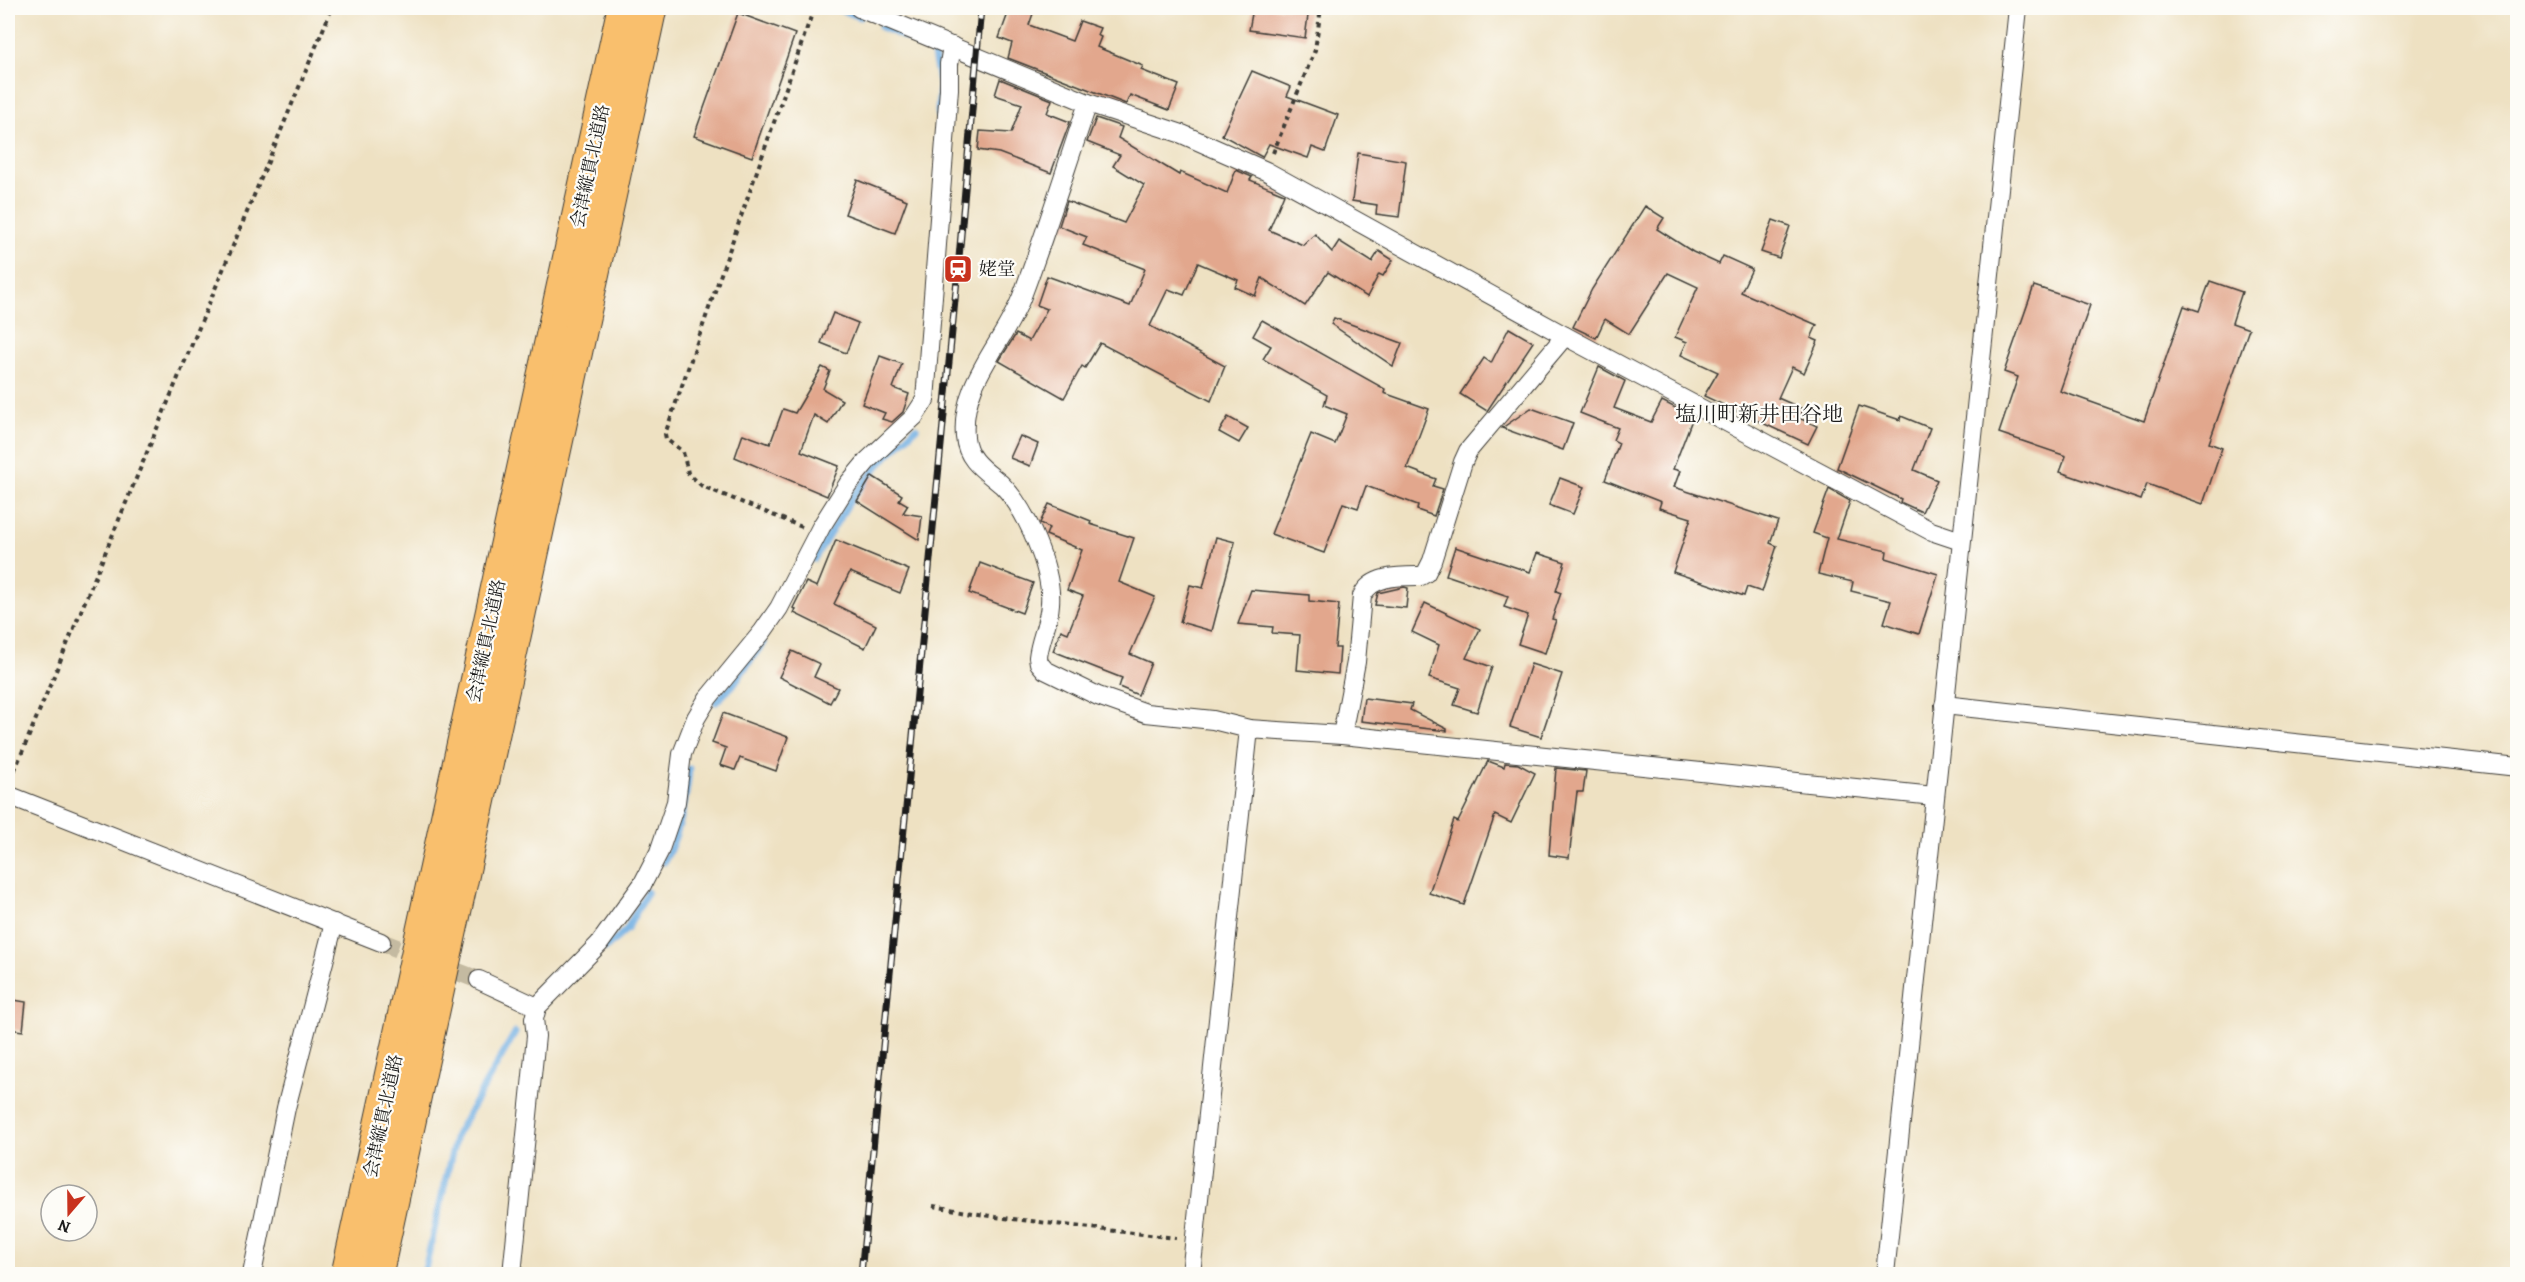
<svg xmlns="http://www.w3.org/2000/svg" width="2525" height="1282" font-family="Alegreya,'Noto Serif JP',serif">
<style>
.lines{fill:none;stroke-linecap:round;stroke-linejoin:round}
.stream{stroke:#6faee2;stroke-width:7}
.building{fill:#e2a78d}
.minor-tunnel{stroke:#c4baa1;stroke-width:18;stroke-dasharray:18 9;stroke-linecap:butt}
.minor-casing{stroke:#3c3a35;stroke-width:20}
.motorway-casing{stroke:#3c3a35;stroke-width:35}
.path{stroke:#3c3a35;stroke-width:4;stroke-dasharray:4.5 4.5;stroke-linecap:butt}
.minor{stroke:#fff;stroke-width:18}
.motorway{stroke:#f9bf6d;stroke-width:33}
.rail-casing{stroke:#1c1c1c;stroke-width:7}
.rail{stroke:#fdfcf7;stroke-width:4.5;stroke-dasharray:14;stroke-linecap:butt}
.labels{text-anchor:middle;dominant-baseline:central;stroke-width:4.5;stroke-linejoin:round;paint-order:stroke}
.street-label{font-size:18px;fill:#1c1c1c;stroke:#fdfcf7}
.poi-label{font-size:18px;fill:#1c1c1c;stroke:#fdfcf7;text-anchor:start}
.quarter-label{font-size:21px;fill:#1c1c1c;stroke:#fdfcf7}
</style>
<rect width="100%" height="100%" fill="#fdfcf7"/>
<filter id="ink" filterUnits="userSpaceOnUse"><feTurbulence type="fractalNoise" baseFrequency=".0167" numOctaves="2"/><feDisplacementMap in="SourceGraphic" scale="12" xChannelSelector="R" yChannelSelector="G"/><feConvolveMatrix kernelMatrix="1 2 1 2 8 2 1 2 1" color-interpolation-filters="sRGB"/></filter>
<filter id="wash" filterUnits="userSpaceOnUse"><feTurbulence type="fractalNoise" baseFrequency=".008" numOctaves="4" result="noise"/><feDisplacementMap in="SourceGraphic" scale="24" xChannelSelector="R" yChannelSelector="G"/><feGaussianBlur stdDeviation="1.35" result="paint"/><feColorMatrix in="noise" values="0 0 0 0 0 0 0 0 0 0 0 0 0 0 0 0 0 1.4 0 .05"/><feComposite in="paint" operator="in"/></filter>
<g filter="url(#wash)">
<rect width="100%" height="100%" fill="#eee1c2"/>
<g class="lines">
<!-- stream -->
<g class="stream">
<path d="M837,8L860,17"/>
<path d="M881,27L933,49L940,86L938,115"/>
<path d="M814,559L853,496L882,461L916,428"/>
<path d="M716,702L733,685L763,643"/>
<path d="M664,862C680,833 686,802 689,769"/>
<path d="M606,948L627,929L647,892"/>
<path d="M424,1274L456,1135L515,1033"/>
</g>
</g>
<g id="blocks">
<!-- building -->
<g class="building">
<path d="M1010,8H1035L1029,25L1072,41L1080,21L1100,28L1097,35L1101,37L1097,47L1143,66L1141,70L1179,85L1169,110L1130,95L1126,104L1008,58L1012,43L999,38Z"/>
<path d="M1253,8H1309L1305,38L1249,30Z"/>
<path d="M738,13L795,34L752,157L694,136Z"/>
<path d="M1252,71L1291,87L1287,96L1338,115L1325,152L1312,147L1308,158L1269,144L1262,157L1222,135Z"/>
<path d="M1000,79L1052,100L1047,113L1070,122L1051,173L999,153L978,150L980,131L1011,133L1022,104L995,95Z"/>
<path d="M1096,118L1122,127L1118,138L1179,175L1180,172L1227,193L1236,170L1252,177L1250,180L1284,194L1269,230L1303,245L1315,234L1332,252L1339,241L1372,262L1379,251L1393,260L1383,276L1379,274L1367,297L1328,272L1305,306L1262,278L1255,296L1235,287L1238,280L1198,263L1184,295L1168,289L1150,326L1225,366L1211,401L1100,343L1085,368L1082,366L1064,398L999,361L1016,334L1029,341L1047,309L1037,305L1047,276L1130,306L1145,269L1083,245L1087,237L1059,226L1067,201L1124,223L1144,185L1113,166L1120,155L1087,142Z"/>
<path d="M1358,153L1406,161L1399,217L1376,214L1377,205L1352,201Z"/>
<path d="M857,180L907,200L895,233L845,214Z"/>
<path d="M1645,206L1664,218L1657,229L1693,252L1719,264L1723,256L1752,269L1741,292L1817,325L1811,338L1818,341L1804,373L1792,367L1778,398L1803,409L1799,418L1817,426L1808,444L1704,396L1718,372L1681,355L1687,342L1675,337L1698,287L1668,273L1629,334L1605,319L1596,338L1573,327L1592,289Z"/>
<path d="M1773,220L1790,226L1779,258L1761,252Z"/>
<path d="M2210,281L2242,292L2232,323L2249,329L2209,443L2222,448L2203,504L2147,484L2141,500L2060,472L2066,456L1999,433L2018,377L2004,372L2034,286L2090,305L2060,391L2144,421L2184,306L2199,311Z"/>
<path d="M833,313L858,323L846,353L821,343Z"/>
<path d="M1334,318L1402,343L1393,366L1331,324Z"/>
<path d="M1262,320L1385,389L1384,393L1429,409L1407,468L1436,479L1433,486L1443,489L1434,516L1417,510L1418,505L1366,486L1358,508L1343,503L1324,553L1271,534L1311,434L1335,444L1347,414L1324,405L1327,395L1263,359L1271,346L1253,336Z"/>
<path d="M1509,328L1533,342L1487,411L1460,394L1484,358L1491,363Z"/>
<path d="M880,356L902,364L893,388L909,394L903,412L892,422L882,419L885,413L862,404Z"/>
<path d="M822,367L830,371L823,389L842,400L828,424L814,415L801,451L839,466L827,496L735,457L743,434L770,444L783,409L795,413Z"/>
<path d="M1599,367L1625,381L1614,408L1651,422L1662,401L1693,417L1673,469L1680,471L1674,487L1778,521L1770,543L1777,546L1762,592L1747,587L1744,596L1673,572L1691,518L1659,508L1661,502L1605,480L1619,443L1613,440L1618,428L1580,413Z"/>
<path d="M1859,406L1900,420L1901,416L1930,428L1914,470L1937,480L1922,512L1900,502L1901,499L1837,468Z"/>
<path d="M1531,408L1573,423L1563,450L1502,428Z"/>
<path d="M1228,417L1248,428L1239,443L1219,432Z"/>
<path d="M1020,436L1038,444L1030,466L1010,458Z"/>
<path d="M872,476L902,495L899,500L908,505L903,513L922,516L919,540L857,501Z"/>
<path d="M1560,478L1584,487L1573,514L1549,505Z"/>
<path d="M1829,489L1850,501L1837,539L1887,551L1886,558L1938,574L1919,634L1884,623L1891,601L1851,591L1853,582L1818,574L1827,538L1813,533Z"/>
<path d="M1049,504L1091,521L1090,524L1134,538L1119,582L1155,597L1130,654L1151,663L1138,695L1119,687L1122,678L1053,651L1061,630L1068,633L1083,596L1067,590L1082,550L1046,535L1049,528L1040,523Z"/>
<path d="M1216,537L1235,542L1212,631L1180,622L1190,585L1203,588Z"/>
<path d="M836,540L909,570L900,593L850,572L834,604L876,625L865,648L794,613L796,609L793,608L806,582L817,587Z"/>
<path d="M1455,547L1530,572L1537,553L1565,562L1556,591L1561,593L1552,619L1556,620L1545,653L1518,644L1528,615L1504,607L1508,596L1446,575Z"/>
<path d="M980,563L1033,583L1022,613L969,593Z"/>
<path d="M1404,587L1408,588L1406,608L1375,605L1378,593Z"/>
<path d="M1251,590L1309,595V601L1339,604L1335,648H1340L1338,674L1297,670L1300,635L1272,633L1273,627L1238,624Z"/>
<path d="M1425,603L1480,629L1466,658L1492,667L1477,712L1454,705L1460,688L1429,678L1439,645L1412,632Z"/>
<path d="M792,651L820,664L814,677L838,688L830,703L779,677Z"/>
<path d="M1531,664L1562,674L1541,737L1510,727Z"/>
<path d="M1364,698L1412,704L1410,710L1447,729V731L1361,721Z"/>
<path d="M723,713L788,737L776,771L740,758L735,770L720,765L726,748L712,743Z"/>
<path d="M1488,761L1504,767L1505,763L1518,764L1535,773L1511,823L1495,815L1464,905L1429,893L1454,820L1458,822Z"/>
<path d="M1556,768L1586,771L1583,792H1577L1569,858L1549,855Z"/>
<path d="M8,999L26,1002L23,1031L8,1029Z"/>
</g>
</g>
</g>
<g filter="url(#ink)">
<use href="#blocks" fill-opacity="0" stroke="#3c3a35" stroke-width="1.5"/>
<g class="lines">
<!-- minor-tunnel -->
<path class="minor-tunnel" d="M381,942L479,980"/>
<!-- minor casing -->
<g class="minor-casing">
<g id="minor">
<path d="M859,8L1088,103L1182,134L1266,171L1565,336L1931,531L1961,541"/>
<path d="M1088,103C1066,167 1046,233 1022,296C1004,344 960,382 965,437C967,461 986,471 1002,485C1026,509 1053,570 1050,604C1049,623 1040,639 1038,657L1039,663L1045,670L1098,696L1146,713L1213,720L1249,729"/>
<path d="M1944,705L2518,767"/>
<path d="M1342,735L1356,662L1362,596C1371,575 1400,576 1421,576L1426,573L1432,561L1463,462L1468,451L1565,336"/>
<path d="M8,795L381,942"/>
<path d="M479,980L537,1007"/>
<path d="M252,1274L286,1108L334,923"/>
<path d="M512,1274L536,1036L534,1019L537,1007L599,944L642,885L659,852L676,802L682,754L696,718L708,698L763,631L779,608L821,527L848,484L868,460L914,417L925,400L949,89V64L952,46"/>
<path d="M1191,1274L1249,729L1342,735L1934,796"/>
<path d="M1885,1274L2018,8"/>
</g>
</g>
<!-- motorway casing -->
<g class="motorway-casing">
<g id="motorway">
<path d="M348,1274L624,8"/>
<path d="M376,1274L650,8"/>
</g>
</g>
<!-- path -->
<g class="path">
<path d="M1273,153L1315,50L1321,8"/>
<path d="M802,527L702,486L688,473L683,452L666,439L665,434L814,8"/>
<path d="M11,779L332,8"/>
<path d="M933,1206L996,1217L1176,1238"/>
</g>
<!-- minor -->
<use href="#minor" class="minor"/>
<!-- motorway -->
<use href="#motorway" class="motorway"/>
<!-- rail casing -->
<g class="rail-casing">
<path id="rail" d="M861,1274L958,269L981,8"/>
</g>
<!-- rail -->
<use href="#rail" class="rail"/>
</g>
</g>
<!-- icons -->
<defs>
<g id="station-square" transform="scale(1.5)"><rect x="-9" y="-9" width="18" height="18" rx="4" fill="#c8321e" stroke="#fdfcf7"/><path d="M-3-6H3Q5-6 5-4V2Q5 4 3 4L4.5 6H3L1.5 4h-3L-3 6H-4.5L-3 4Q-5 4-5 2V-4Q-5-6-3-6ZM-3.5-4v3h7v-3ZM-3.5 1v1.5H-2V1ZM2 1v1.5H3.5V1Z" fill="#fff"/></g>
</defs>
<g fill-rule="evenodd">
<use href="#station-square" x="958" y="269"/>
</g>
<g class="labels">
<!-- street labels -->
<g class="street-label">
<text transform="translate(590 166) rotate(-78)">会津縦貫北道路</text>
<text transform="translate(486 641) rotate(-78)">会津縦貫北道路</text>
<text transform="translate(383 1116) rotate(-78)">会津縦貫北道路</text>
</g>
<!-- poi labels -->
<g class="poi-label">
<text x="979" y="269">姥堂</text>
</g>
<!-- quarter labels -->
<g class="quarter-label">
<text x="1759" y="414">塩川町新井田谷地</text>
</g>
</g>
<!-- margin -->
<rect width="2525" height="1282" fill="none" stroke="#fdfcf7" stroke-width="30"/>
<!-- north arrow -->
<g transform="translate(69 1213) rotate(200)"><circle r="28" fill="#fdfcf7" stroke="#a3a29f" stroke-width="1.5"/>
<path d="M0-4.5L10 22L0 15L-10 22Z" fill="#c8321e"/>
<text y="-9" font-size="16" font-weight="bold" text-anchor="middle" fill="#1c1c1c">N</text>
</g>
</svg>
